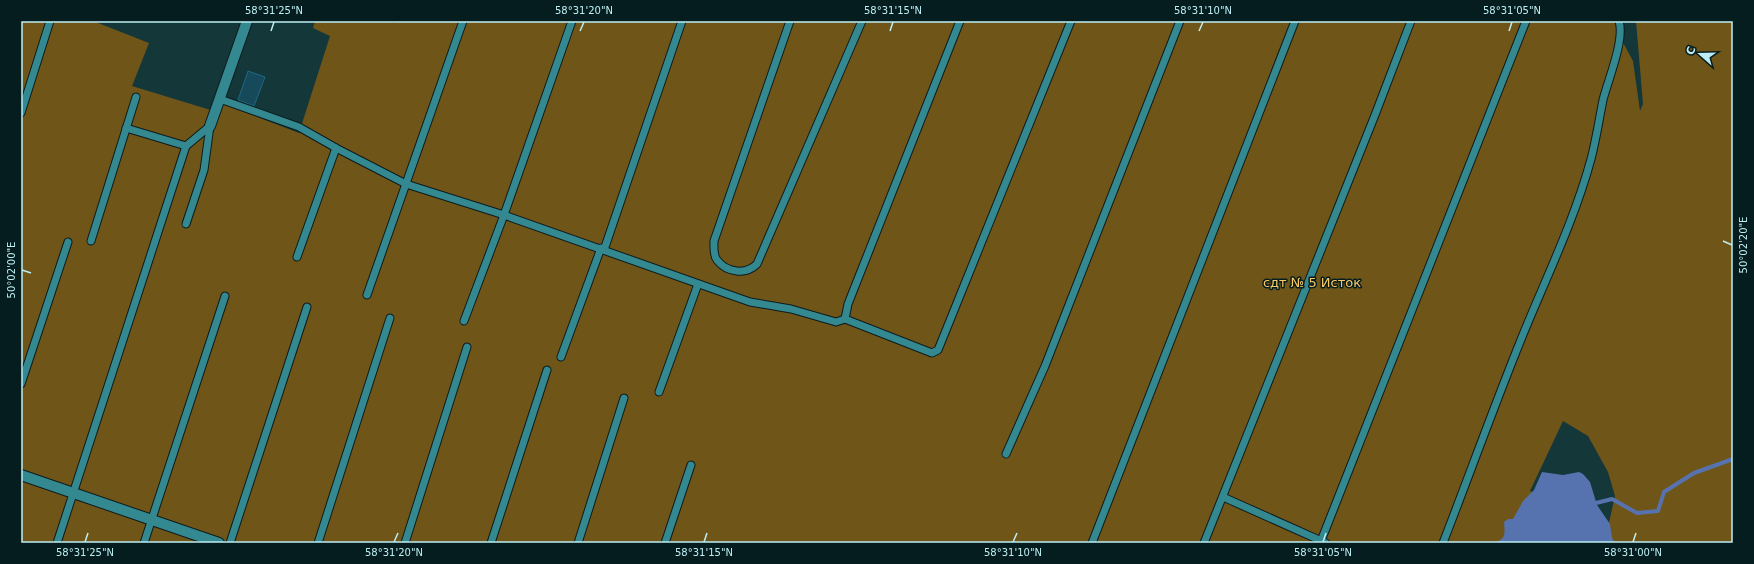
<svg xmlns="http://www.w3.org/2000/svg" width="1754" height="564" font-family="'DejaVu Sans',sans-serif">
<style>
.green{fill:#705519;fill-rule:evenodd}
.water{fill:#5673af}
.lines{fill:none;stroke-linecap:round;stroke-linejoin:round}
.stream{stroke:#5673af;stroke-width:4}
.building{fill:#164a5b;stroke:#1e6a82}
.service-casing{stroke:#0d1b1d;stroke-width:9}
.minor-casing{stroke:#0d1b1d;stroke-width:12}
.service{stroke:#348890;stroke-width:7}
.minor{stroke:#348890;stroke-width:10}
.ticks{fill:none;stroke:#bdeef3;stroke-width:1.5}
.labels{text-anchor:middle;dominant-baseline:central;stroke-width:3;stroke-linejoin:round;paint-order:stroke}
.park-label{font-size:13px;fill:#f9c966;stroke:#051d1f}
.neatline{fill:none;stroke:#bdeef3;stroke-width:1.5}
.ticks-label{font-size:10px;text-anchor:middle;fill:#bdeef3}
</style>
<rect width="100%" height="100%" fill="#14373a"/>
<!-- green -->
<path class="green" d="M21,21H93L149,43L132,86L217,112L223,104L299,133L330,36L313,28L315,21H389L395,23L396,21H1621L1619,35L1633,61L1640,111L1643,104L1636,21H1733V543H21ZM1563,421L1588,436L1608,472L1615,496L1608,527L1530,491Z"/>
<!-- water -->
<path class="water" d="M1542,472L1563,475L1579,472L1583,474L1590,482L1597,505L1610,524L1612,538L1615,543H1493C1506,539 1505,535 1504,522L1508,519H1513L1523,501L1534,490Z"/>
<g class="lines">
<!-- stream -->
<path class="stream" d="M1592,504L1612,499L1637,513L1658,511L1664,492L1694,473L1733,459"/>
</g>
<!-- building -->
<path class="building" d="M248,71L265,77L254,106L238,100Z"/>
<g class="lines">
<!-- service casing -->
<g class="service-casing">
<g id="service">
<path d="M790,21L714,241C714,247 713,255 717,260C727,273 746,275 757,264L862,21"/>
<path d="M220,99L299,127L336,148L406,184L504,215L750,302L791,309L836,322L845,319L932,353L938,350L1071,21"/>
<path d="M21,113L50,21"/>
<path d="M126,128L186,146"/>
<path d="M186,224L204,170L210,126"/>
<path d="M91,241L136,97"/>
<path d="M604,250L682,21"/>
<path d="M297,257L336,148"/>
<path d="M367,295L463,21"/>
<path d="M845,319L848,304L960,21"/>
<path d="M464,321L504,215L572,21"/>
<path d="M561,357L601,248"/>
<path d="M21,384L68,242"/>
<path d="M659,392L698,284"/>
<path d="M1006,454L1045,366L1180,21"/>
<path d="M1223,497L1326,543"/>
<path d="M1321,541L1526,21"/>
<path d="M57,543L186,146L210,126"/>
<path d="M144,543L225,296"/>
<path d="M230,543L307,307"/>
<path d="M318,543L390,318"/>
<path d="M405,543L467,347"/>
<path d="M491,543L547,370"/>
<path d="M578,543L624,398"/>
<path d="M665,543L691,465"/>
<path d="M1092,543L1295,21"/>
<path d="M1204,543L1375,115L1411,21"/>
<path d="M1443,543C1469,476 1493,409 1520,342C1544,282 1574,222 1591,159C1596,140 1599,120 1603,100C1608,80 1625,40 1619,21"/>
</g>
</g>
<!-- minor casing -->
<g class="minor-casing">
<g id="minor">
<path d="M210,126L247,21"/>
<path d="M21,475L219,543"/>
</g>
</g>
<!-- service -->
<use href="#service" class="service"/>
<!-- minor -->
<use href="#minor" class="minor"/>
</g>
<!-- ticks -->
<path class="ticks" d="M271,31L274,22M580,31L584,22M890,31L893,22M1199,31L1203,22M1509,31L1512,22M1723,241L1732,245M22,270L31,273M85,542L88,533M394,542L398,533M704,542L707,533M1013,542L1017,533M1323,542L1326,533M1633,542L1636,533"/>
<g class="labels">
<!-- park labels -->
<g class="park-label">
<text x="1312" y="282">сдт № 5 Исток</text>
</g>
</g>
<!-- border -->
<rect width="1754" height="564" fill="none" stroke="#051d1f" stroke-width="44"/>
<!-- north arrow -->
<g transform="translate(1700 54) rotate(290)" stroke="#051d1f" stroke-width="3" paint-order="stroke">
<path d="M0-3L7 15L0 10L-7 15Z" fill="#bdeef3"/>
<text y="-6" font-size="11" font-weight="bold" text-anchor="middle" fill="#bdeef3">С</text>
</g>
<rect x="22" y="22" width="1710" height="520" class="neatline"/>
<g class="ticks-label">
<text x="274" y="14">58°31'25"N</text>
<text x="584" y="14">58°31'20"N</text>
<text x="893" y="14">58°31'15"N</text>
<text x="1203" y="14">58°31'10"N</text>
<text x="1512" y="14">58°31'05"N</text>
<text transform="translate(1743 245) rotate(-90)" y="4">50°02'20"E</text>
<text transform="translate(11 270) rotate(-90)" y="4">50°02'00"E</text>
<text x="85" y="556">58°31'25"N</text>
<text x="394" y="556">58°31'20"N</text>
<text x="704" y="556">58°31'15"N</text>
<text x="1013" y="556">58°31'10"N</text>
<text x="1323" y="556">58°31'05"N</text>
<text x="1633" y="556">58°31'00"N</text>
</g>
</svg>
